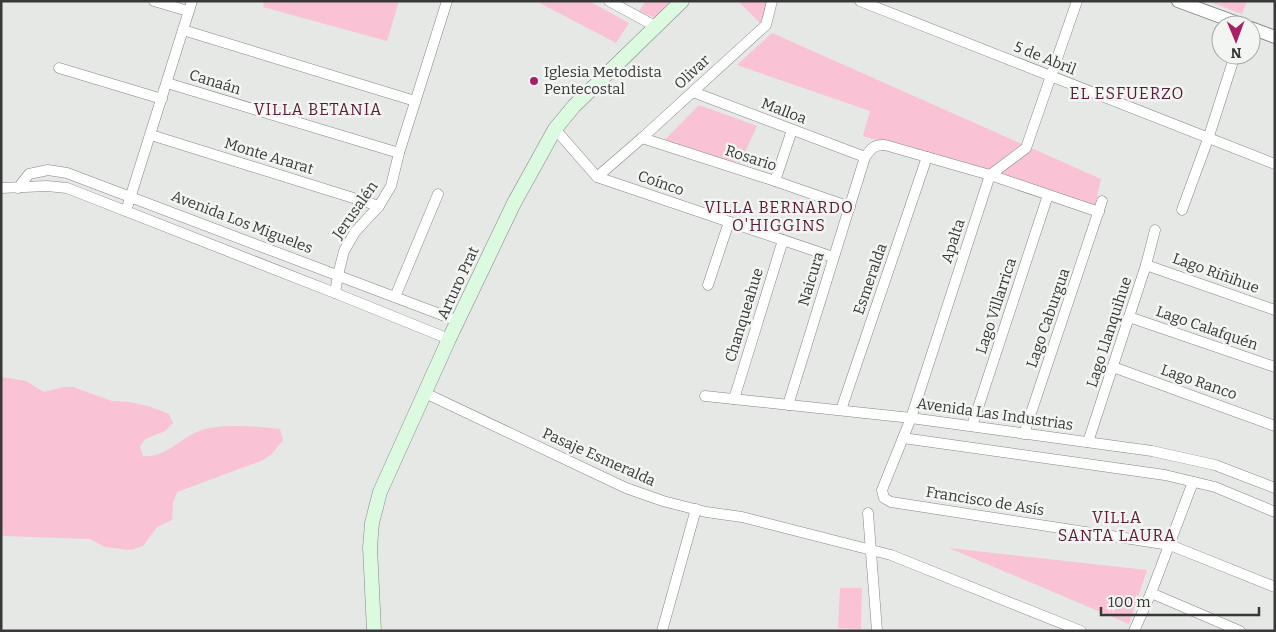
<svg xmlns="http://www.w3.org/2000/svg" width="1276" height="632" font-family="Bitter,serif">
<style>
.green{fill:#f9c2d5}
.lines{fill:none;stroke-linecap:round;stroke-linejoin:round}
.minor-casing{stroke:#848684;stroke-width:11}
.tertiary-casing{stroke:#848684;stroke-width:14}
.secondary-casing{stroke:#848684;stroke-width:15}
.minor{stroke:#fff;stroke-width:10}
.tertiary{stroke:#fff;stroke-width:12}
.secondary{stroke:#dcfae0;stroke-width:14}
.poi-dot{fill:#a91f65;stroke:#f2f5f2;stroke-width:2}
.labels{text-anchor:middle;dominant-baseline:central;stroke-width:5;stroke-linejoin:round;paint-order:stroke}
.street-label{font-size:15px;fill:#373837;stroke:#f2f5f2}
.poi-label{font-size:15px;fill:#373837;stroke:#f2f5f2;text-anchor:start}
.neighbourhood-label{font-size:16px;letter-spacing:1px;fill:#5b1a37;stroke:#f2f5f2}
</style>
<rect width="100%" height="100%" fill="#e5e8e5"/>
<!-- green -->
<g class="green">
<path d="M264,1H399L387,41L263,7Z"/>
<path d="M536,1H589L629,23L616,43Z"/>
<path d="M646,1H684L662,21L639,11Z"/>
<path d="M738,1H777L772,19L763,26Z"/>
<path d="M1208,1H1247L1242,14Z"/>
<path d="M772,33L1101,179L1095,205L863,136L870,111L737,65Z"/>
<path d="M699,105L757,126L740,163L662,143Z"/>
<path d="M1,377L26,381L44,392L64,387H73L112,401L129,402L148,406L169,414L173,423L165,431L145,439L140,447L143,456C167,458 180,437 202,430C219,424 253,426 271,428L280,429L283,440L271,455L261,461L177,492L173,503L172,520L157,527L143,546L131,550L105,547L90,539L5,536L1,535Z"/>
<path d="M949,548L1147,570L1129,624Z"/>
<path d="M840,588H862L861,629L838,628Z"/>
</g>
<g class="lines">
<!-- minor casing -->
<g class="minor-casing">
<g id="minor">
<path d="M154,1L188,11"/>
<path d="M609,1L655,26"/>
<path d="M860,1L1275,164"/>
<path d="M1077,1L1026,148L990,175L911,418L882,490L884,498L891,502L1170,545L1275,587"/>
<path d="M183,30L415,101"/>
<path d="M59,68L162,99"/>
<path d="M167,83L399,153"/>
<path d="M693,92L865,157"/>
<path d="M555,129L597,177L833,257"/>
<path d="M151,135L379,206"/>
<path d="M642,138L775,181L850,207"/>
<path d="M597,177L642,138L766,25L772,1"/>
<path d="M775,181L792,130"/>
<path d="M1,188L47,186L67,188L335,293L449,339"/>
<path d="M18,188L29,174L48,170L67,173L458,321"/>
<path d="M1182,210L1208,139L1235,55"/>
<path d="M126,211L192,1"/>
<path d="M1146,265L1275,310"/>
<path d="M708,285L729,222"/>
<path d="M335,293L338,275L344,251L355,232L379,206L391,186L399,153L447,1"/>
<path d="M395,297L438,194"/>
<path d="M1129,317L1275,367"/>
<path d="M1113,367L1275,426"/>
<path d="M425,393L626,488L663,501L706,512L742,517L891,555L1081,631"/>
<path d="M705,396L911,418L1152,451L1215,465L1275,488"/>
<path d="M734,399L783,240"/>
<path d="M788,405L865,157C871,149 874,144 885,145L990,175L1099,212"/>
<path d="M841,410L927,157"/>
<path d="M972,426L1048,195"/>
<path d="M1024,434L1102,201"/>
<path d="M903,438L1165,475L1215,487L1275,512"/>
<path d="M1088,442L1146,265L1155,230"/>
<path d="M868,513L877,631"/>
<path d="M1151,593L1240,631"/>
<path d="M662,631L696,509"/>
<path d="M1134,631L1151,593L1193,482"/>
</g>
</g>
<!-- tertiary casing -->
<g class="tertiary-casing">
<g id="tertiary">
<path d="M1178,1L1243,25"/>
<path d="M1251,28L1275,37"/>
</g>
</g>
<!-- secondary casing -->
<g class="secondary-casing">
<path id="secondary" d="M374,631L370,547L372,523L380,492L449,339L514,203L555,129L574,106L682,1"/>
</g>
<!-- minor -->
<use href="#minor" class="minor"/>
<!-- tertiary -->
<use href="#tertiary" class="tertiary"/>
<!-- secondary -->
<use href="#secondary" class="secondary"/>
</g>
<!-- markers -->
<circle class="poi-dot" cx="534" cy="81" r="5"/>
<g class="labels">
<!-- street labels -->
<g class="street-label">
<text transform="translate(1045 58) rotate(22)">5 de Abril</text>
<text transform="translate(692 72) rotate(-43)">Olivar</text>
<text transform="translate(215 82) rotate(17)">Canaán</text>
<text transform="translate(784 111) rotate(21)">Malloa</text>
<text transform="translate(269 156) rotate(17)">Monte Ararat</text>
<text transform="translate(751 158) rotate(18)">Rosario</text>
<text transform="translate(661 183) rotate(19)">Coínco</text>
<text transform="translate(355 210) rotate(-55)">Jerusalén</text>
<text transform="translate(242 222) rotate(21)">Avenida Los Migueles</text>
<text transform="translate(953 241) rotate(-72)">Apalta</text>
<text transform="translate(1216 273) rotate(20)">Lago Riñihue</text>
<text transform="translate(811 279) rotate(-73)">Naicura</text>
<text transform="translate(870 279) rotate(-71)">Esmeralda</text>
<text transform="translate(458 283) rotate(-65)">Arturo Prat</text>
<text transform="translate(996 306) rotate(-72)">Lago Villarrica</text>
<text transform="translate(744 315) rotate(-73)">Chanqueahue</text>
<text transform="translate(1048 318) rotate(-71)">Lago Caburgua</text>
<text transform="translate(1207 328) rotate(19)">Lago Calafquén</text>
<text transform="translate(1109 332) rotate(-72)">Lago Llanquihue</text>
<text transform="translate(1199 382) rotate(19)">Lago Ranco</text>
<text transform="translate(995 414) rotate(8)">Avenida Las Industrias</text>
<text transform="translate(599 457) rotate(24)">Pasaje Esmeralda</text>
<text transform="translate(985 501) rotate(9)">Francisco de Asís</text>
</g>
<!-- poi labels -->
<g class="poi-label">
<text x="544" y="72">Iglesia Metodista<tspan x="544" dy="17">Pentecostal</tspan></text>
</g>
<!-- neighbourhood labels -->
<g class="neighbourhood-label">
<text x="1127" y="93">EL ESFUERZO</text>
<text x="318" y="109">VILLA BETANIA</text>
<text x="779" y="207">VILLA BERNARDO<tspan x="779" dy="18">O'HIGGINS</tspan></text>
<text x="1117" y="517">VILLA<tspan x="1117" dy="18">SANTA LAURA</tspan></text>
</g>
</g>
<!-- border -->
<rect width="1276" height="632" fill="none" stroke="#373837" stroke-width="5"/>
<!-- north arrow -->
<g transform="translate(1236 40) rotate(179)"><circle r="24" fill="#f2f5f2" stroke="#a7a9a7"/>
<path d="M0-4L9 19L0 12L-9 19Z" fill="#a91f65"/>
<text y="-8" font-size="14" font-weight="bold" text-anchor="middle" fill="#373837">N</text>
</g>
<!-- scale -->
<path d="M1101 607v8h158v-8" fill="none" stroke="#373837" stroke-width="2.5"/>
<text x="1108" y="607" font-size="15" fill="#373837" stroke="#f2f5f2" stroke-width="4" paint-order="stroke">100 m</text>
</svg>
